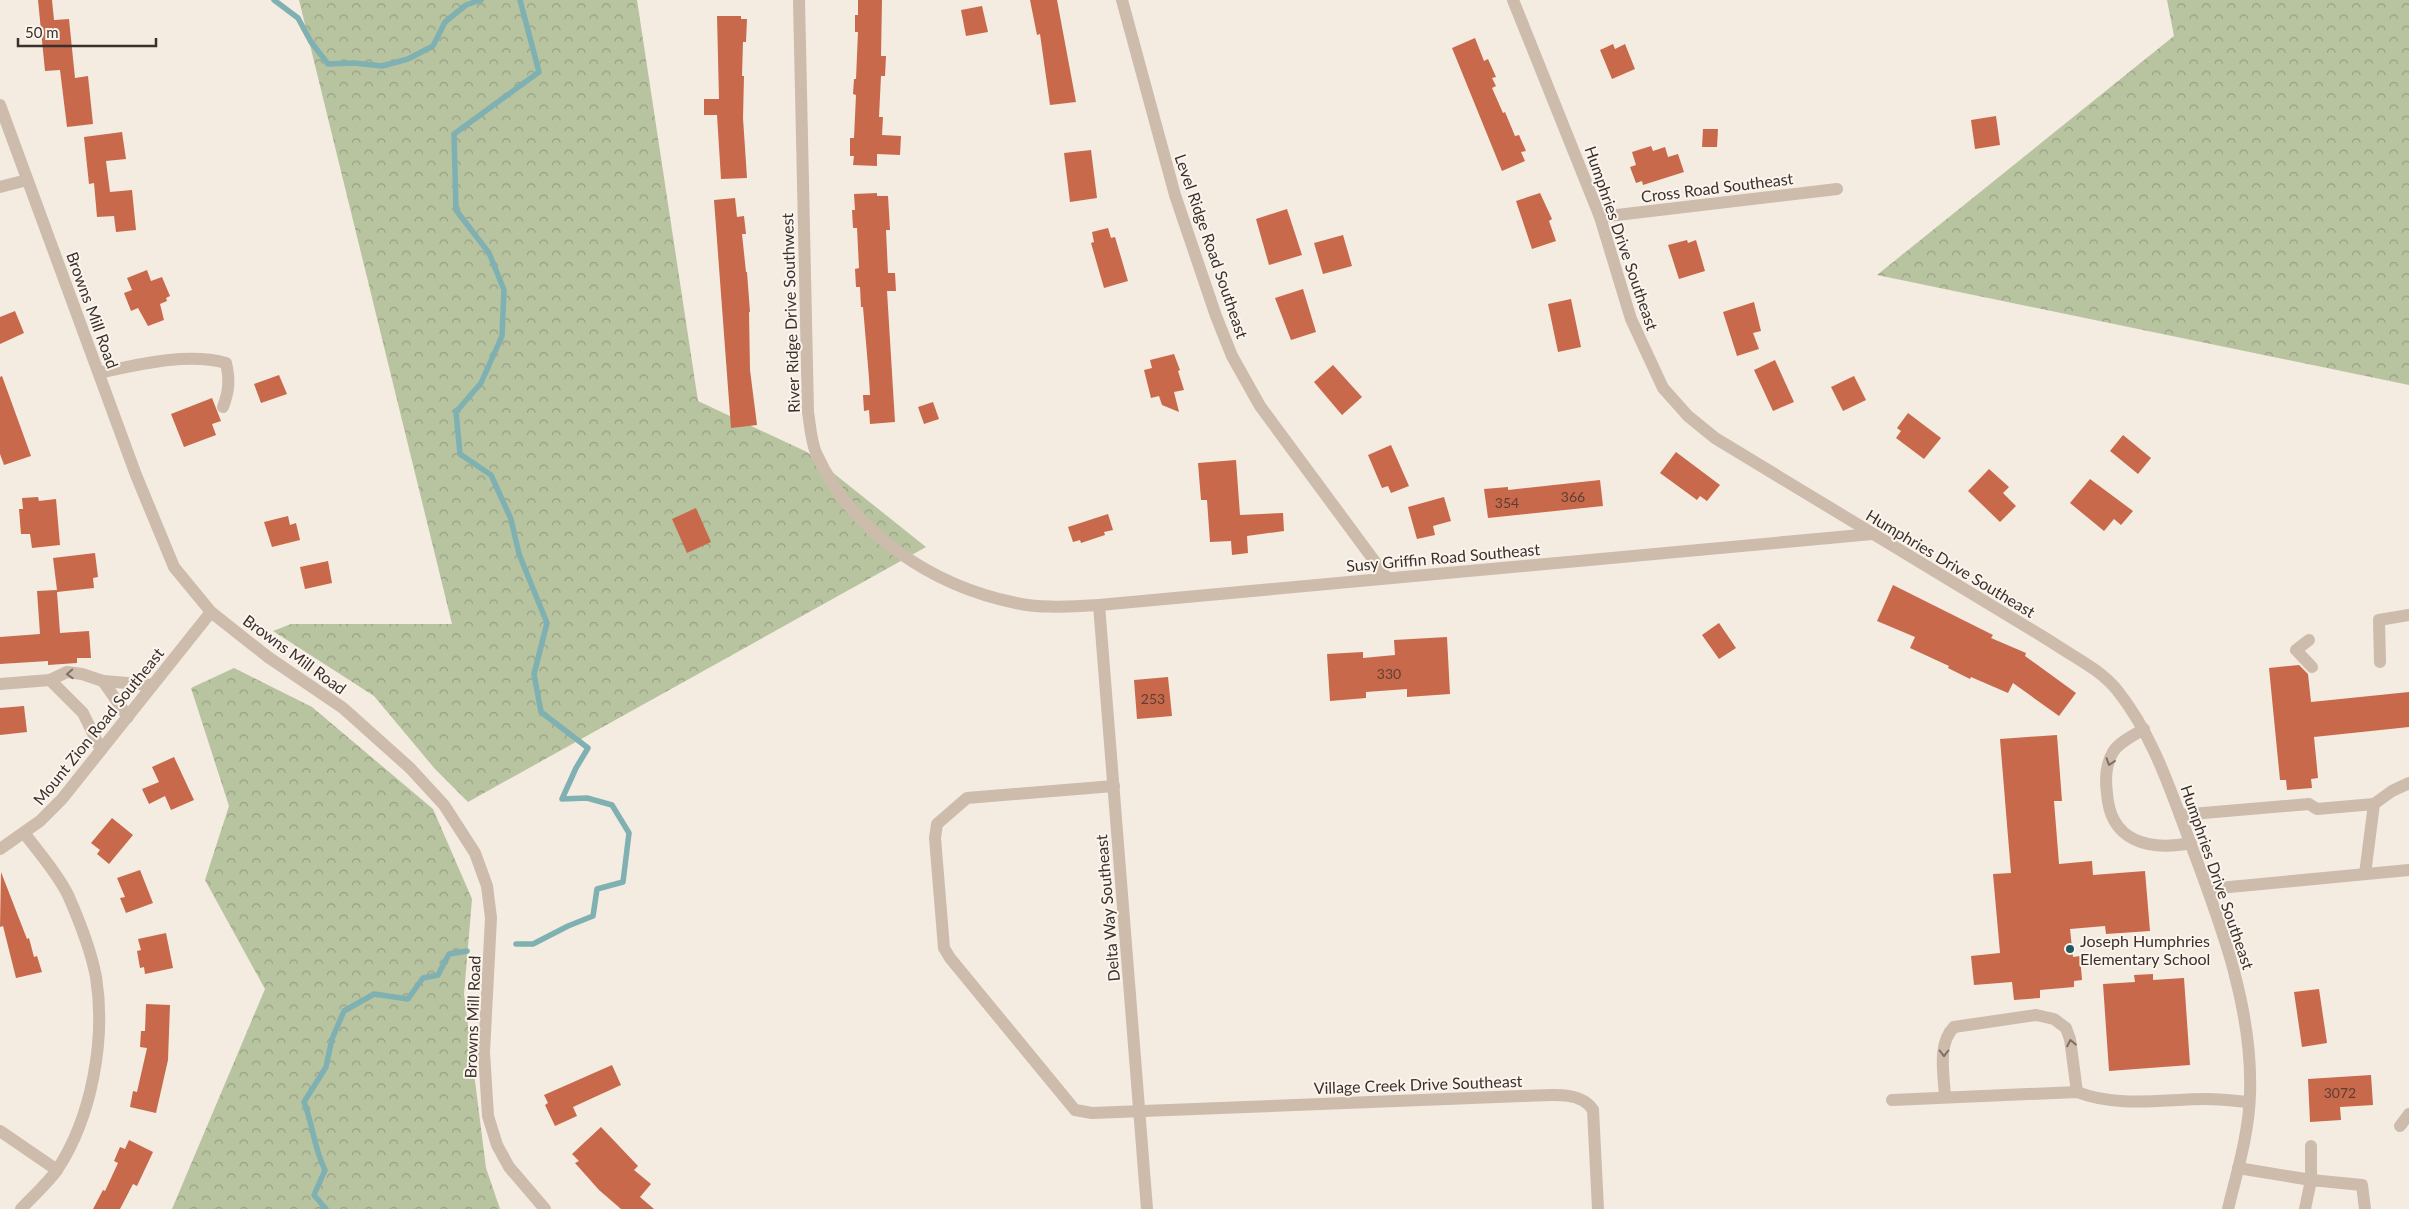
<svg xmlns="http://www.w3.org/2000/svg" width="2409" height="1209" font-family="Lato,sans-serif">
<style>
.forest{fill:url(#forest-crowns)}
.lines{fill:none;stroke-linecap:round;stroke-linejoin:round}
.stream{stroke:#7fb0b2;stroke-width:5.5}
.building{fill:#c8694b}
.minor{stroke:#cdbbac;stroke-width:12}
.oneway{stroke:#7d6f65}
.poi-dot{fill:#1f5a5e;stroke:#fbf5ee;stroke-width:2}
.labels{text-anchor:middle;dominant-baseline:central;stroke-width:4;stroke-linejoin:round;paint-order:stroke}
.number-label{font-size:14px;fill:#5e3e33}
.street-label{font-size:16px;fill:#3b302b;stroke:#fbf5ee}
.poi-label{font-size:16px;fill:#3b302b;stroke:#fbf5ee;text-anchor:start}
</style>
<defs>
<pattern id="forest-crowns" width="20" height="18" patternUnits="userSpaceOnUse" patternTransform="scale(1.25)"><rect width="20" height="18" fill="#b8c4a0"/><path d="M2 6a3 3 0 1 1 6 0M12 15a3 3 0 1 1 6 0" fill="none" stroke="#97a083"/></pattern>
</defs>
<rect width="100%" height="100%" fill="#f4ebe1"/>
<!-- forest -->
<g class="forest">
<path d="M299,0H637L698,401L807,452L926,547L468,802L435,769L374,696L273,631L291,624H452Z"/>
<path d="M2167,0H2409V385L1877,275L2174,36Z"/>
<path d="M234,668L312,707L433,809L472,899L464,994L486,1168L500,1209H172L265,989L205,880L229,806L191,688Z"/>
</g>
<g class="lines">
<!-- stream -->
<g class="stream">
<path d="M274,0L298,18L311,42L328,64L354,63L382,66L408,59L433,46L445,22L466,5L481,0"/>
<path d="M516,944H533L568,926L593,916L597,889L623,882L629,833L612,805L587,798L562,799L576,768L588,748L541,712L534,674L547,623L519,554L511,519L491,475L460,454L456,412L481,383L502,336L504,290L489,253L456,210L454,134L539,72L520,0"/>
<path d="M326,1209L314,1195L325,1170C314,1149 313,1125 304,1102L326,1067L332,1039L344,1011L374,994L408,999L423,978L438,975L449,954L467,951"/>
</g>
</g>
<!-- building -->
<g class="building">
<path d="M38,0H52L54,20L69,19L75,78L88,76L93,124L67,127L60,70L45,71Z"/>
<path d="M858,0H882L881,56H886L885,76H881L879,117H883L882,135L901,136L900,155L877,154V166L853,165L854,156H850V138H854L856,95L853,94L854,79H856L858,32H855V15H858Z"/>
<path d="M1030,0H1057L1076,102L1050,105L1040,34L1037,35Z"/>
<path d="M982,6L988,32L966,36L961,10Z"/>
<path d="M717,16H741V19H747L746,42H743L742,76H744L743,118L747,178L721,179L717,115H704V99H719Z"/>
<path d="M1475,38L1484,61L1488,59L1496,77L1492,78L1496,86L1492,88L1503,113L1505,112L1515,136L1519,135L1526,151L1521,152L1525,161L1502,171L1452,48Z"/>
<path d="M1613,44L1615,49L1625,44L1635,69L1612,79L1600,50Z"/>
<path d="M1996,116L2000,145L1975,149L1971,120Z"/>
<path d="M1703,129H1718L1717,147H1702Z"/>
<path d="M122,132L126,159L106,161L110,192L132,190L136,230L116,232L114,216L97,217L94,183L89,184L84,137Z"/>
<path d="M1651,146L1653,151L1665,147L1668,157L1678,154L1684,172L1643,185L1642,181L1636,183L1630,167L1636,165L1632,152Z"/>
<path d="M1091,150L1097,198L1070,202L1064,153Z"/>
<path d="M877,193V196H888L890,230H886L888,273H895L896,291H887L895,422L870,424L869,410L864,411L863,395H870L869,378L863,307H861L860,287H856L855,269L859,268L857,228H853L852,210H855L854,194Z"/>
<path d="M1540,193L1552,219L1549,221L1556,241L1532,249L1516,201Z"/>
<path d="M735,198L737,217L744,216L746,234H742L746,272H747L750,312H749L750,370L757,425L731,428L714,200Z"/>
<path d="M1287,209L1302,255L1269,265L1256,219Z"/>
<path d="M1108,228L1111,238L1115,237L1128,281L1104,288L1091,243L1094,242L1092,232Z"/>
<path d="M1343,235L1352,266L1323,274L1314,243Z"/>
<path d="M1687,240L1688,243L1696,240L1705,271L1679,279L1668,245Z"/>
<path d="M147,270L151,281L162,277L170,296L166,298L167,301L160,304L164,320L148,326L138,308L131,311L124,293L132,290L127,278Z"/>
<path d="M1303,289L1316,332L1291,340L1275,298Z"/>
<path d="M1571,299L1581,347L1558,352L1548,304Z"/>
<path d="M1754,302L1761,331L1753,333L1759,349L1737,356L1723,312Z"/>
<path d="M15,311L24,333L0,344V317Z"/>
<path d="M1174,354L1180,370L1178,371L1184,390L1174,392L1179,412L1162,405L1159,396L1151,398L1144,370L1152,368L1150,360Z"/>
<path d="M1775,360L1794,402L1773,411L1754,370Z"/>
<path d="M1333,365L1362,397L1342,415L1314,382Z"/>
<path d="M279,375L287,394L261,403L254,384Z"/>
<path d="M2,376L31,456L4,465L0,454V377Z"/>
<path d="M1854,376L1866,400L1843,411L1831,387Z"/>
<path d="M212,398L221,421L212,424L216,435L184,447L171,414Z"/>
<path d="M933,402L939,419L924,424L918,407Z"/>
<path d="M1908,413L1941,438L1924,459L1896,438L1901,431L1897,428Z"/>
<path d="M2123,435L2151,458L2138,474L2110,451Z"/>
<path d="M1391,445L1409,486L1391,493L1388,486L1382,488L1368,455Z"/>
<path d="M1676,452L1720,485L1707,501L1700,496L1697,500L1660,473Z"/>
<path d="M1236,460L1240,515L1283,513L1284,531L1247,536L1248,553L1232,555L1231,541L1210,542L1207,500H1201L1198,463Z"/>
<path d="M1989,469L2009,487L2003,493L2016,506L2000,522L1968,491Z"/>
<path d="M2090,479L2133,511L2121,525L2114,519L2104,531L2070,503Z"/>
<path d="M1600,480L1603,506L1488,518L1484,489L1508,487V490Z"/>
<path d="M38,497L39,501L56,499L60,545L32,548L30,534H21L19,509H23L22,498Z"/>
<path d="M1444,497L1451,521L1433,526L1435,535L1417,539L1408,507Z"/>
<path d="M696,508L711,542L687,553L672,519Z"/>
<path d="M1108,514L1113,530L1104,532L1105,535L1081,543L1080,540L1073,542L1068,527Z"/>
<path d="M288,516L290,525L296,523L300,540L272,547L264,522Z"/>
<path d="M95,553L98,577L93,578L94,588L57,592L60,633L89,631L91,658H77V663L48,665V661L0,664V637L40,634L37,591L57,590L53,558Z"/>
<path d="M328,561L332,583L305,589L300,567Z"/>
<path d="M1893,585L1993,635L1991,638L2026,653L2025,656L2076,693L2059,716L2013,683L2008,693L1971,677L1970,679L1948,668L1949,666L1910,648L1915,637L1877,621Z"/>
<path d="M1719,623L1736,648L1719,659L1702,635Z"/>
<path d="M1447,637L1450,694L1407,697V689L1366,692V698L1330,701L1327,654L1363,652V658L1395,655L1394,640Z"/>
<path d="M2299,665L2308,674L2311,702L2409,692V727L2314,737L2318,778L2311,779L2312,788L2287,790L2286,780H2280L2269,668Z"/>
<path d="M1168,677L1172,716L1137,719L1134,680Z"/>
<path d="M24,706L27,732L0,735V708Z"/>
<path d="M2057,735L2062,801H2054L2059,864L2092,861L2093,875L2145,871L2150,931L2106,934L2105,926L2070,929L2073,957L2080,956L2082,980L2074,981V987L2040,990V998L2014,1000L2012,982L1974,985L1971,956L2000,953L1993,874L2011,873L2000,739Z"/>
<path d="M174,757L194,800L171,810L165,796L149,804L142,789L159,782L152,767Z"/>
<path d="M112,818L133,835L109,864L97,854L100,850L91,843Z"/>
<path d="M140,870L153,903L126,913L120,898L125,897L117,878Z"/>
<path d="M1,872L27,939L29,938L34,957L37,956L42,972L16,978L3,926L0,927Z"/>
<path d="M166,933L173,968L145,974L144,967L140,968L137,951L141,950L138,939Z"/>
<path d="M2153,974V980L2184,978L2190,1065L2109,1071L2103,984L2135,982L2134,975Z"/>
<path d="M2319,989L2327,1043L2302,1047L2294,992Z"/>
<path d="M146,1004L170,1005L168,1060L156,1113L130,1107L133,1091L137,1092L147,1048L140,1047L141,1031H145Z"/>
<path d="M612,1065L621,1085L573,1107L577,1116L555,1126L545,1105L548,1103L544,1095Z"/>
<path d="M2371,1075L2373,1105L2340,1107L2341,1120L2310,1122L2308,1079Z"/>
<path d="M601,1127L638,1166L634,1170L651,1184L640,1197L654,1209H621L599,1190L575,1163L579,1161L572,1154Z"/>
<path d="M129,1140L153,1152L137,1186L133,1184L120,1209H93L103,1190L105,1191L118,1163L114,1161L120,1147L125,1149Z"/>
</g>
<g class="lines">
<!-- minor -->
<g class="minor">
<path d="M799,0L808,412C810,425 811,441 816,453C852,533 932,586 1016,603C1043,609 1072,606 1099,605L1872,534"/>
<path d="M1122,0L1175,195L1216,316L1232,356L1260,406L1387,578"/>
<path d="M1513,0L1600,217L1631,319L1663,388L1688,416L1715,438L2050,641C2072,656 2100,669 2117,690C2153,735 2170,789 2190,842C2220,922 2253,1007 2250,1094C2249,1133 2237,1172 2228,1209"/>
<path d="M0,105L136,475L174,567L211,612L268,657L343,708L410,768L444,805L475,853L487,886L491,918L484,1052L488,1116L497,1145L509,1167L545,1209"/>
<path d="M0,187L27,180"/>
<path d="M1600,217L1837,189"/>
<path d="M99,373C137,365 187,352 226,363C230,380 229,391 223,407"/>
<path d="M1099,605L1147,1209"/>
<path d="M2309,640L2296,650L2312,667"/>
<path d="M2380,662L2379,620L2409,615"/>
<path d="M50,680L83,713L101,750"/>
<path d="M103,681L128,717"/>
<path d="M0,684L50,680L67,672L82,674L103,681L152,685"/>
<path d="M2144,729C2134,735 2119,742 2113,752C2106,764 2105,779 2107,793C2110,842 2149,851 2191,843"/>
<path d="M1114,786L967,798L937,824L935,838L944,948L950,958L1075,1110L1092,1113L1522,1096C1544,1096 1580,1089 1593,1110L1598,1209"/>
<path d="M2180,815L2309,804L2317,809L2374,804"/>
<path d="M0,849L40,821L62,799L211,612"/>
<path d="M2365,874L2374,804L2392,791L2409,783"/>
<path d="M2208,889L2409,870"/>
<path d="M1945,1097C1944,1074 1937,1044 1954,1027L2036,1015L2054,1019L2066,1028L2070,1039L2077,1092"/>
<path d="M1892,1100L2077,1092C2118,1108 2164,1099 2207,1099C2221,1099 2235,1101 2249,1102"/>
<path d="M2400,1126L2409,1114"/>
<path d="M0,1131L57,1170"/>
<path d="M2238,1168L2311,1180V1146"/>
<path d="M21,1209C33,1196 47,1184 57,1170C92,1117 106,1039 96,977C91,950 79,920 68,895C58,874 38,851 24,833"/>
<path d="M2305,1209L2311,1180L2362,1185L2365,1209"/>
</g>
</g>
<!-- one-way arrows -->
<defs><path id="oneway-chevron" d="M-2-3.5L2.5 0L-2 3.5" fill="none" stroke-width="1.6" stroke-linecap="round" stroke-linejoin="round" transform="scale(1.25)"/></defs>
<g class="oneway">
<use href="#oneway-chevron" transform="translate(70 674) rotate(177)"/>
<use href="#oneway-chevron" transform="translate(2110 762) rotate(108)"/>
<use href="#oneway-chevron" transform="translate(2071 1043) rotate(-101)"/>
<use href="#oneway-chevron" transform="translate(1944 1053) rotate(90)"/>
</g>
<!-- markers -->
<circle class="poi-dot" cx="2070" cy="949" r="5"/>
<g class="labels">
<!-- number labels -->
<g class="number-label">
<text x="1573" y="496">366</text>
<text x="1507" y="502">354</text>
<text x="1389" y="673">330</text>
<text x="1153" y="698">253</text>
<text x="2340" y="1092">3072</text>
</g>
<!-- street labels -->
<g class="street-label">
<text transform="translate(1717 187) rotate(-7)">Cross Road Southeast</text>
<text transform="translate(1622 238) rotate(71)">Humphries Drive Southeast</text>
<text transform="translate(1212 246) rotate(71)">Level Ridge Road Southeast</text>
<text transform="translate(93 310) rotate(70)">Browns Mill Road</text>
<text transform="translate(790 313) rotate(-92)">River Ridge Drive Southwest</text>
<text transform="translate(1443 557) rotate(-5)">Susy Griffin Road Southeast</text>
<text transform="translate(1951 563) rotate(31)">Humphries Drive Southeast</text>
<text transform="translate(295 654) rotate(36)">Browns Mill Road</text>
<text transform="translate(98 726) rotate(-51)">Mount Zion Road Southeast</text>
<text transform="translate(2218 877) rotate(71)">Humphries Drive Southeast</text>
<text transform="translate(1107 908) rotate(-95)">Delta Way Southeast</text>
<text transform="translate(472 1017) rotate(-88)">Browns Mill Road</text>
<text transform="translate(1418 1084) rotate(-2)">Village Creek Drive Southeast</text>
</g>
<!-- poi labels -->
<g class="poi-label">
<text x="2080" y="940">Joseph Humphries<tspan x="2080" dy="18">Elementary School</tspan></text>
</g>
</g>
<!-- scale -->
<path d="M18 38v8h138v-8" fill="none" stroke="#3b302b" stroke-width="2.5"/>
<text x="25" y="38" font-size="15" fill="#3b302b" stroke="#fbf5ee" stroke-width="4" paint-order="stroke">50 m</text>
</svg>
